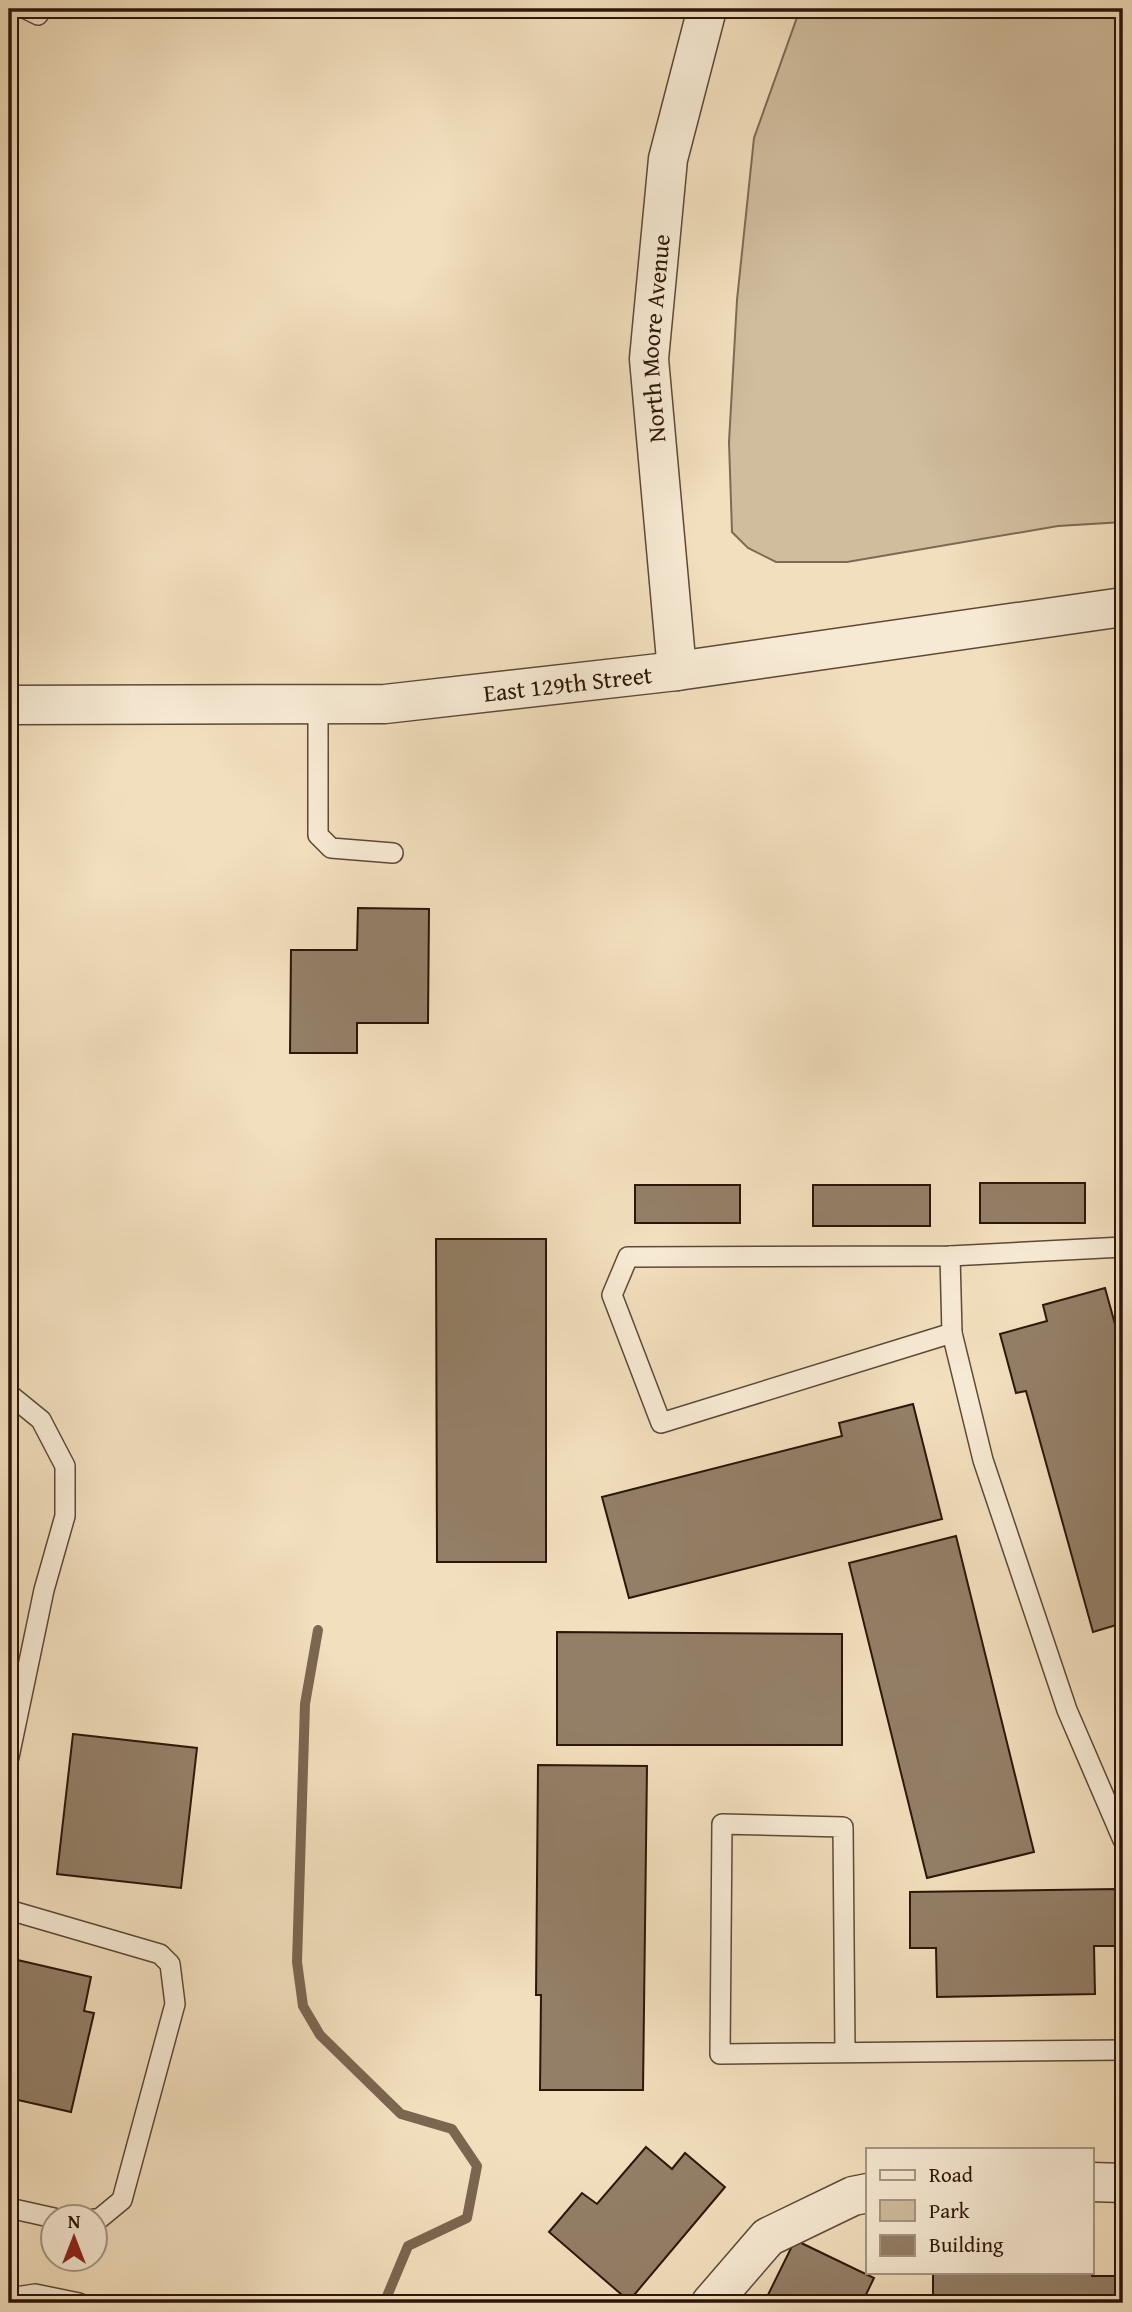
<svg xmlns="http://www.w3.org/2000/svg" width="1132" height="2312" font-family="'Gentium Book Plus',serif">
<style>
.green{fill:#d0bd9e;stroke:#7e6a54;stroke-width:2}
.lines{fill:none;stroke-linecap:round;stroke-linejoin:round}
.stream{stroke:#7b6650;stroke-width:10}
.building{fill:#937f67;stroke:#2c1609;stroke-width:2}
.service-casing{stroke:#5e4836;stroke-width:22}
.minor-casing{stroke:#5e4836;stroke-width:41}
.service{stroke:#f7ead4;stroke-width:19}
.minor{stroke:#f7ead4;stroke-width:38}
.labels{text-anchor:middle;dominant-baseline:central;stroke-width:5;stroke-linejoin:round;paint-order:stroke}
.street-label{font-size:24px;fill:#2c1609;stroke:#f7ead4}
</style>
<rect width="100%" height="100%" fill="#f2dfbd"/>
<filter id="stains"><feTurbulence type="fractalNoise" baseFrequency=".00286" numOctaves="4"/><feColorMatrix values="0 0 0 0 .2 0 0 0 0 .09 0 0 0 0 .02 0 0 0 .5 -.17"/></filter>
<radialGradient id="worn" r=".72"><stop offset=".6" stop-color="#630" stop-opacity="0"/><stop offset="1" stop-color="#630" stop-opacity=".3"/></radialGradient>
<!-- green -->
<path class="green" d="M800,9H1123V522L1058,526L847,562H776L748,548L732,532L729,442L737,300L754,138Z"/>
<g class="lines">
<!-- stream -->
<path class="stream" d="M318,1630L305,1704L297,1962L303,2006L320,2035L401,2114L452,2129L477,2166L467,2218L408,2246L385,2301L386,2303"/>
</g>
<!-- building -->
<g class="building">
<path d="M358,908L429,909L428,1023H357V1053H290L291,950H357Z"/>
<rect x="980" y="1183" width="105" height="40"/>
<rect x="635" y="1185" width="105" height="38"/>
<rect x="813" y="1185" width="117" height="41"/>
<path d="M436,1239H546V1562H437Z"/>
<path d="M1105,1288L1123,1353V1623L1093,1632L1026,1391L1016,1393L1000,1334L1047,1321L1043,1305Z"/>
<path d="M913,1404L942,1519L629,1598L602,1497L842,1436L839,1423Z"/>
<path d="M956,1536L1034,1852L927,1878L849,1563Z"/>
<path d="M557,1632L842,1634V1745H557Z"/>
<path d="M73,1734L197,1748L181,1888L57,1874Z"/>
<path d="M538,1765L647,1766L643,2090H540L541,1995H536Z"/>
<path d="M1116,1889L1117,1946H1094L1095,1994L937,1997L936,1948H910V1892Z"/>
<path d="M9,1958L91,1977L84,2011L94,2013L71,2112L9,2098Z"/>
<path d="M646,2147L672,2169L685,2153L725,2187L629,2301L549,2232L582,2193L597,2204Z"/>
<path d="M795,2240L874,2278L862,2303H764Z"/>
<path d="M1092,2267V2276H1123V2303H933V2272H1092Z"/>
</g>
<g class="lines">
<!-- service casing -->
<g class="service-casing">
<g id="service">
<path d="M26,9L38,15L42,9"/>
<path d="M318,704V835L331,848L393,853"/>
<path d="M950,1256L952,1333L983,1460L1067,1710L1123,1840"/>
<path d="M952,1333L661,1423L612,1295L628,1257L950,1256L1123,1247"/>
<path d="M9,1394L41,1420L65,1466V1516L44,1590L9,1757"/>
<path d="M9,1910L160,1954L170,1964L175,2004L122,2200L99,2219H94"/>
<path d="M845,2052L843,1827L722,1824L720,2054L1123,2050"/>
<path d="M9,2208L54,2218"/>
<path d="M9,2298L35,2294L79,2303"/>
</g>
</g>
<!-- minor casing -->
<g class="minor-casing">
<g id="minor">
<path id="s1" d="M677,671L649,359L668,159L707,9"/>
<path id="s2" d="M9,705L385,704L677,671L1123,607"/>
<path d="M1092,2182L1123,2183"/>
<path d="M711,2303L768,2237L853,2196L868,2193"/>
</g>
</g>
<!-- service -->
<use href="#service" class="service"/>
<!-- minor -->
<use href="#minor" class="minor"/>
</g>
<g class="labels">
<!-- street labels -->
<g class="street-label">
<text stroke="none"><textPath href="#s1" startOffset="334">North Moore Avenue</textPath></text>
<text stroke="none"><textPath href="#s2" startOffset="560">East 129th Street</textPath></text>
</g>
</g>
<!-- margin -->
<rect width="1132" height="2312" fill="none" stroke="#f2dfbd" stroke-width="35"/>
<rect x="10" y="10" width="1111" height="2291" fill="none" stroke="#2c1609" stroke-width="3.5"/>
<rect x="18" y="18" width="1097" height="2277" fill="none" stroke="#2c1609" stroke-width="2"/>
<!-- legend -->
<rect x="866" y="2148" width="228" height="126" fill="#f7ead4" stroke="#a69583" stroke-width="2"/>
<rect x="880" y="2170" width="35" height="10" fill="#f7ead4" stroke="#a69583" stroke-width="2"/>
<text x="929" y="2182" font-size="21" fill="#2c1609">Road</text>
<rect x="880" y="2200" width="35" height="21" fill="#d0bd9e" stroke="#a69583" stroke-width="2"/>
<text x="929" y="2218" font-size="21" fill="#2c1609">Park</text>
<rect x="880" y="2235" width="35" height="21" fill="#937f67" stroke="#a69583" stroke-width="2"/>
<text x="929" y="2252" font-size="21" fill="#2c1609">Building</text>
<!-- north arrow -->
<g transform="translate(74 2238)"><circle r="33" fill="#f7ead4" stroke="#a69583" stroke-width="2"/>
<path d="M0-5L12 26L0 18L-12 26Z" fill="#8f2418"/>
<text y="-10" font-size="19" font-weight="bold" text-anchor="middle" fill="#2c1609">N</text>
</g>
<rect width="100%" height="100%" filter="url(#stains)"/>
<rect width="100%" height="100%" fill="url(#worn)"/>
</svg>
